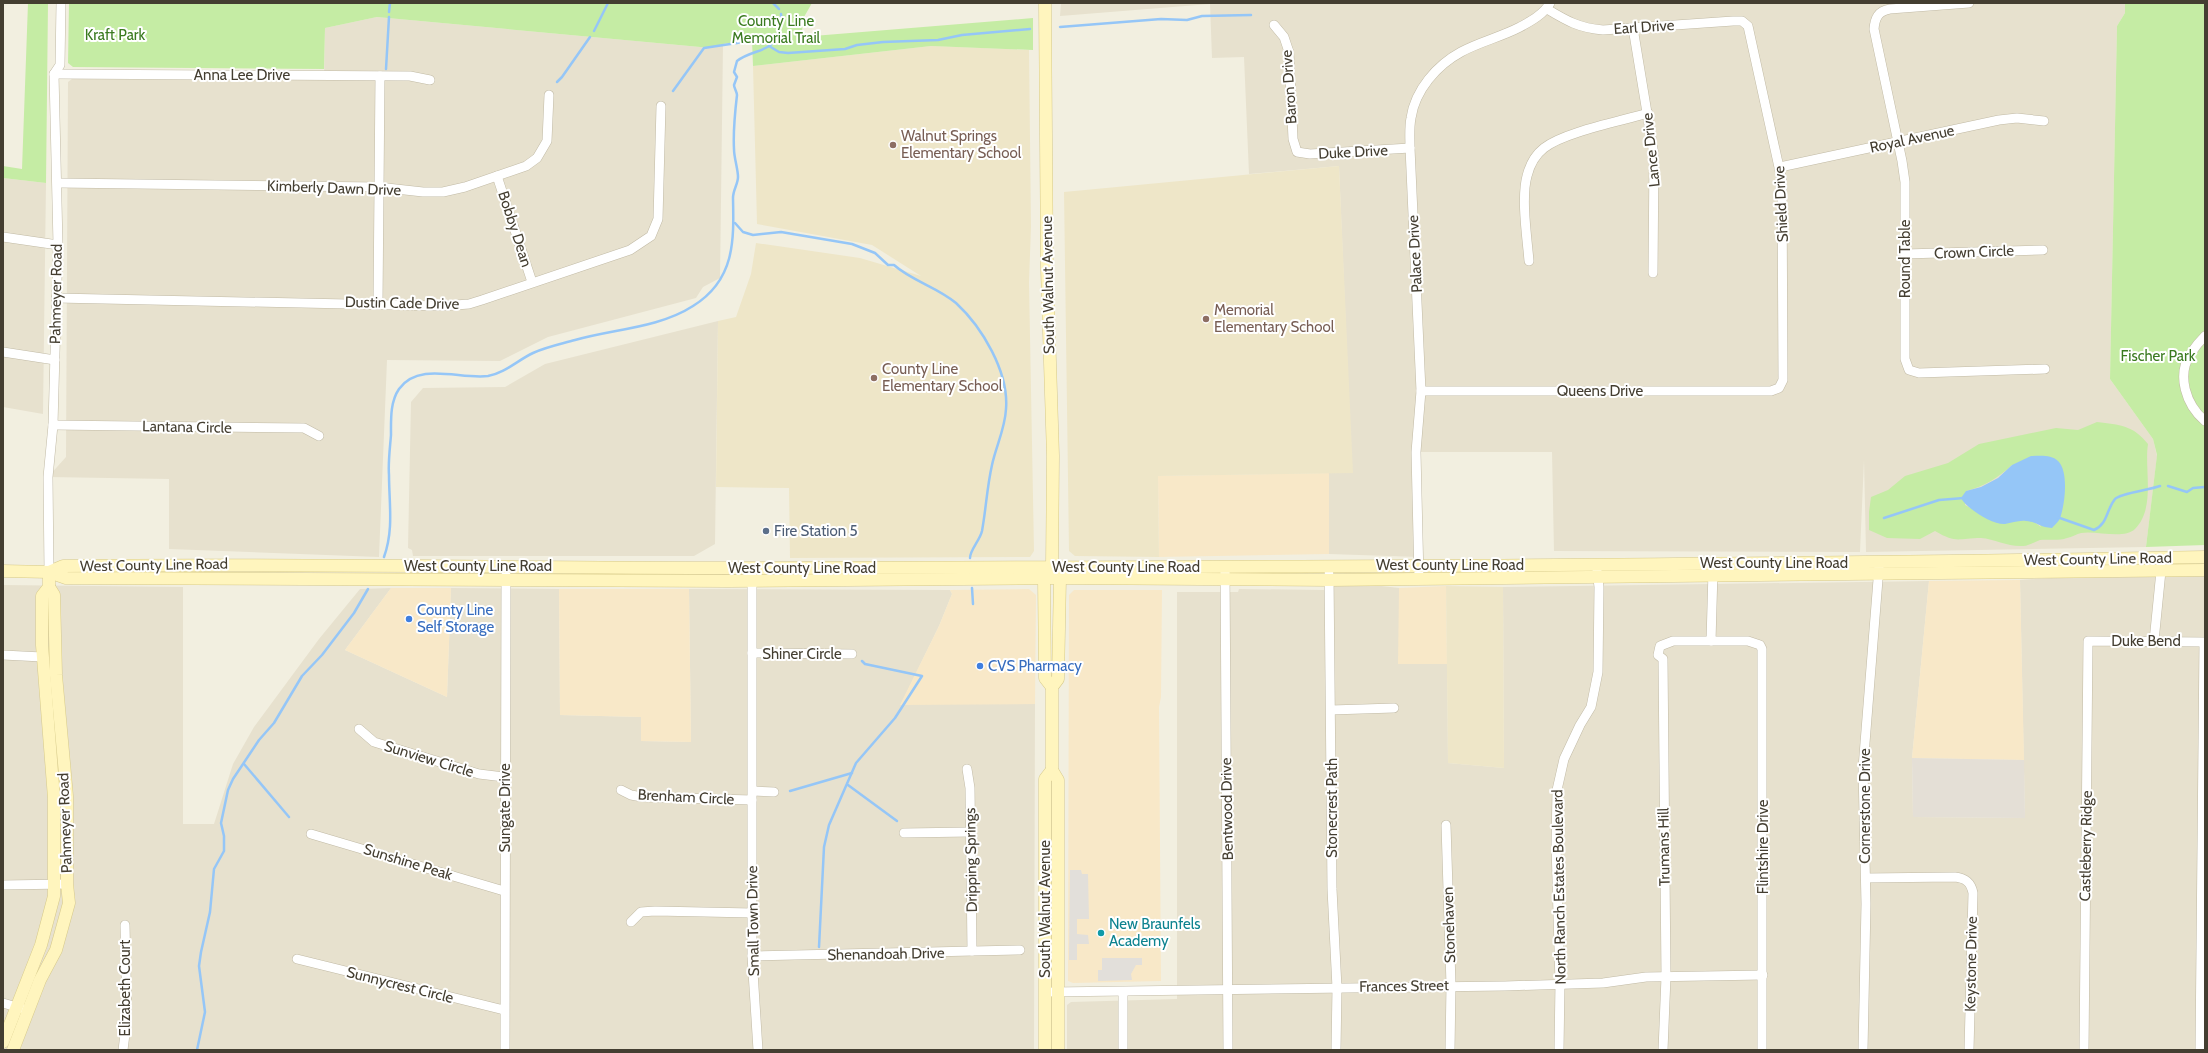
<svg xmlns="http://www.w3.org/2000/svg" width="2208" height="1053" font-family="Cabin,sans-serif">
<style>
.residential{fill:#e7e1ce}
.commercial{fill:#f8e8c8}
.industrial{fill:#e4dfd6}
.education{fill:#eee6c8}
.green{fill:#c5eca4;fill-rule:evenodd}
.parking{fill:#e2dfda}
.water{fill:#95c6f7}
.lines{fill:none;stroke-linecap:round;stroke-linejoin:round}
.stream{stroke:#95c6f7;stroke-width:2.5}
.street-casing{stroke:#c1baa5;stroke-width:10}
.secondary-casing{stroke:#d7ca8a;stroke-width:13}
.street{stroke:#fff;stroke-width:9}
.secondary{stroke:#fff5be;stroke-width:12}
.education-dot{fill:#8d6e63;stroke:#fff;stroke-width:1.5}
.service-dot{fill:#5c6f8a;stroke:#fff;stroke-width:1.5}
.shop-dot{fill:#3f7fe0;stroke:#fff;stroke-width:1.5}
.culture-dot{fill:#0f9aa8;stroke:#fff;stroke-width:1.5}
.labels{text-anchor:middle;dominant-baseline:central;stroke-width:4;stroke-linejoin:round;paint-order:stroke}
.park-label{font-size:15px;fill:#3a7a1f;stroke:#fff}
.street-label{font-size:15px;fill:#443e31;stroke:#fff}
.education-label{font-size:15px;fill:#785e54;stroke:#fff;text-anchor:start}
.service-label{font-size:15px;fill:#4e5e75;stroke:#fff;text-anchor:start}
.shop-label{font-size:15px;fill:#366cbe;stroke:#fff;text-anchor:start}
.culture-label{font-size:15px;fill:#0d838f;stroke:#fff;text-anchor:start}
</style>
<rect width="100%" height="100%" fill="#f2efe0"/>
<!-- residential -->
<g class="residential">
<path d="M1061,3H2125V13L2117,26L2110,379L2153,439L2157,456L2146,547L1866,552L1864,460L1860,552L1554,551L1552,452H1416L1419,557L1329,554V473H1352L1339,166L1249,174L1244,57L1212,58L1210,4L1060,16Z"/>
<path d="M377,17L711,48L723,44L720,278L703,287L696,298L548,337L500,361L387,360L379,557L169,549V479L48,477L66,457L68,82L72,79L324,80L325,28Z"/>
<path d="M3,178L46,183L43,414L3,407Z"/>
<path d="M718,321L715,544L694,556H413L412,550L408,548L411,402L423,388L505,387L545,364Z"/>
<path d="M2161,571L2205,573V1050H1067V1005L1071,1002L1177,999V592H1238L1239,589L1325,590L1329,580L1399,588V664H1447L1448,763L1504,768L1503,587L1929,581L1912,758L1913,817L2025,818L2020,580Z"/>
<path d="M3,585L183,587V824H214L233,764L254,727L319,639L360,589L391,588L345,650L447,697L451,588L559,589L560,715L642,717L641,741L691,742L689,589L950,590L952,594L939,626L901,704H1035L1034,1050H3Z"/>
</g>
<!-- commercial -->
<g class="commercial">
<path d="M1329,473V554L1159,557L1158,476Z"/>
<path d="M2020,580L2024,760L1912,758L1929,581Z"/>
<path d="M1446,586L1447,664H1398L1399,588Z"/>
<path d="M391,588H451L447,697L345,650Z"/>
<path d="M559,589H689L691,742L641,741V717L560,715Z"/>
<path d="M1029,589L1036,595L1035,704L900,705L939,626L952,594L950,590Z"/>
<path d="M1074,590H1162L1161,697L1159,707L1161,981L1073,983L1068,981L1069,595Z"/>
</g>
<!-- industrial -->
<path class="industrial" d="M1912,758L2024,760L2025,818L1913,817Z"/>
<!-- education -->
<g class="education">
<path d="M931,46L1029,50L1031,227L1029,282L1034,551L1030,557L790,558L789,488L716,487L718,321L736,317L751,274L756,243L860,258L921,276L872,245L757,224L753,66Z"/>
<path d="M1339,166L1353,473L1158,476L1159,557L1075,556L1069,551L1064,192Z"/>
<path d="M1446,586L1503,587L1504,768L1448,763Z"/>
</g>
<!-- green -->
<g class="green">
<path d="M28,3H48L46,183L3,178V166L22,169Z"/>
<path d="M69,3H812L804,17L801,37L1033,18V50L931,46L753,66L752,40L723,44L711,48L377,17L325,28L324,69L73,67L68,63Z"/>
<path d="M2125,3H2205V545L2146,547L2157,455L2153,439L2110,379L2117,26L2125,13Z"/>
<path d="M2097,422C2120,425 2133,425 2148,444C2144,469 2156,508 2135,529C2123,540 2096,530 2081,533C2077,534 2072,537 2067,538C2059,541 2049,539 2040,540C2034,542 2029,546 2023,546C2008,547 1995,539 1981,538C1958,538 1957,544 1935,531L1920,539L1887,538L1869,530V512L1871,497L1888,490L1905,476L1948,463L1979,444L2056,428L2078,430ZM2012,465L2041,527L2033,521L1976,511L1965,505L1966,491C1985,486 1998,478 2012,465Z"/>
</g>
<!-- parking -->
<g class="parking">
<path d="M1070,870H1081L1082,874H1088L1089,919H1077V934L1088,935L1089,944H1077V960H1069Z"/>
<path d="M1102,958H1142V965H1136L1131,974L1132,980L1098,981V970H1102Z"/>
</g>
<!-- water -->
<path class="water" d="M2031,456C2039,456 2051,454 2058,461C2069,471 2065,505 2060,518C2059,521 2055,525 2052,528C2038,527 2038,522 2026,521C2019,520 2012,523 2005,524C1993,525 1967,509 1961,498L1966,491L1981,487L1998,478L2012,465Z"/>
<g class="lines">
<!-- stream -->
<g class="stream">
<path d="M773,3L779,9"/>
<path d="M389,12L390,3"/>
<path d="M1060,27L1161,19L1187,20L1202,16L1251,15"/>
<path d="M594,31L608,3"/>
<path d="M769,46L779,52L788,53L845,49L857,45L883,42L938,40L962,35L1030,29"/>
<path d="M386,69L389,17"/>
<path d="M557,82L562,77L590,37"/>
<path d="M673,91L704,48L750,41L773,43"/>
<path d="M735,223L743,232L753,235L781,232L852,244L875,253L888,265H894C912,281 937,287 956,303C982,327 1009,372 1006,409C1005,429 996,446 992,465C987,487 986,509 982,531C980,540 970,550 970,558"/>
<path d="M2168,486L2187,492L2193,488L2205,487"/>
<path d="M2057,517L2094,530C2108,524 2106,510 2115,499C2120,493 2150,490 2160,486"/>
<path d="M1884,518L1939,500L1964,498"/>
<path d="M384,557C394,529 389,503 389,475C388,462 390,448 391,435C391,420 390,402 399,389C419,361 461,380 488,376C505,373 518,360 533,353C546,347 561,344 575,340C613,329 659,328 693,306C735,280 734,241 733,198C733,190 738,184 738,177C738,169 734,158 734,149C733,131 735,112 737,95C737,92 734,88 734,85L737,77L734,72L737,61C754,48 774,54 780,29C781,23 782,19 781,14"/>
<path d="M972,588L973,604"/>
<path d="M244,764L289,817"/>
<path d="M848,785L897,821"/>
<path d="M790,791L852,773"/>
<path d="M819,947L824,847L829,825L856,763L895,718L922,676L865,664L862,661"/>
<path d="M197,1050L205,1012L199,966L201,952L210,912L214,869L224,851V836L221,823L228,790L233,779L259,740L274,723L302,676L322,655L354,613L368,589"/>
</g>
<!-- street casing -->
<g class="street-casing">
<g id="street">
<path d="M1969,3L1890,9C1878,11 1875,18 1874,29L1902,161L1905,182V359L1909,370L1919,373L2045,369"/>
<path d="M1274,25L1284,37L1289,52L1293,139L1297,152L1310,154L1410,148"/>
<path d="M1633,28L1654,155L1653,273"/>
<path d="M54,74L410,76L430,80"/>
<path d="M1780,167L1999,120L2017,118L2044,121"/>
<path d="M497,176L532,282"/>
<path d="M58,183L378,187L423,192H443L465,187L526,166L537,158L547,141L549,95"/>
<path d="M3,237L58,245"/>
<path d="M1905,254L2043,250"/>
<path d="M1529,261C1527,237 1521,198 1527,176C1530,164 1535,155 1544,148C1564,132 1622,121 1648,113"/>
<path d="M56,298L442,306L469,304L482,300L630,250L651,236L658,219L661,106"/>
<path d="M378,303L380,76"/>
<path d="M2205,336C2200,341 2195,347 2191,353C2176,375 2186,405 2205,421"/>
<path d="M3,352L55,360"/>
<path d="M1421,391H1771L1779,388L1783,380L1782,181L1748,26L1742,21H1733L1603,30C1579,28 1567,21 1547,9"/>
<path d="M53,425L304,428L319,436"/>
<path d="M1225,567L1228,1050"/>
<path d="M752,568V956L758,1050"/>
<path d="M49,572L48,477L53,425L58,245L54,74L60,65L61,3"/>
<path d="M1329,574L1332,889L1337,988L1336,1050"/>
<path d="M1419,579L1416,452L1421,391L1410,148C1410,139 1409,128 1411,118C1415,90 1437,65 1461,52C1479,42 1501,37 1520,27C1531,21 1544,14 1550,3"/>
<path d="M1711,641L1713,571"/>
<path d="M2154,641L2161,571V558"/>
<path d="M752,653L852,654"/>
<path d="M3,655L42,657"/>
<path d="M1331,710L1394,708"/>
<path d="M359,729L374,742L479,774L504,777"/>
<path d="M967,769L970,788L972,951"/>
<path d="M621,790L631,795L642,797L752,800"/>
<path d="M753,791L774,792"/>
<path d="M1446,825L1451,985L1450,1050"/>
<path d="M904,833L971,832"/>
<path d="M311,834L504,891"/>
<path d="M1866,878L1955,877C1965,878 1971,882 1973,893L1969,1050"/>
<path d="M3,885L67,884"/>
<path d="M631,922L641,912L655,911L752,913"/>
<path d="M752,956L1020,950"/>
<path d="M297,959L504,1010"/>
<path d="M1052,992L1505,986L1603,983L1646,977L1763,975"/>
<path d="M3,1003L23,1009"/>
<path d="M123,1050L127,1018L125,925"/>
<path d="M505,1050L506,574"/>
<path d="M1123,1050V992"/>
<path d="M1559,1050L1560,983L1556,845L1557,790L1564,759L1580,725L1591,707L1598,672L1599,587L1597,571"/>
<path d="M1663,1050L1666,977L1663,659L1658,655L1660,646L1673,641H1748L1760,645L1762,649V1050"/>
<path d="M1863,1050L1866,904L1863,768L1879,567"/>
<path d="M2084,1050L2088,641L2204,642L2200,1050"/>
</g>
</g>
<!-- secondary casing -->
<g class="secondary-casing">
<g id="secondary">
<path d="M1045,3L1047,269L1053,456L1052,567L1060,578L1058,679L1052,687V770L1058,780V1050"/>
<path d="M3,571L49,572L66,578L728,581L1060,578L1329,580L2205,570"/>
<path d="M1049,571L1044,578L1045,678L1052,687"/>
<path d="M49,572L63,566C293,563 522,568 752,568C1236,567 1721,566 2205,557"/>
<path d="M3,1042L41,945L54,896V798L42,645V596L49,587V572"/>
<path d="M13,1050L40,980L56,950L69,903L67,884V796L56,675L54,595L49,587"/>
<path d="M1045,1050V779L1052,770"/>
</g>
</g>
<!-- street -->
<use href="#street" class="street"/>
<!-- secondary -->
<use href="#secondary" class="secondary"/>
</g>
<!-- markers -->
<g class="education-dot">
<circle cx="893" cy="145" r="4"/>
<circle cx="1206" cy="319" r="4"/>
<circle cx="874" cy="378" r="4"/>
</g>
<circle class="service-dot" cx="766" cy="531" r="4"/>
<g class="shop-dot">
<circle cx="409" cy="619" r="4"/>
<circle cx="980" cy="666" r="4"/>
</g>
<circle class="culture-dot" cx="1101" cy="933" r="4"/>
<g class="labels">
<!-- park labels -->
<g class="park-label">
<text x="776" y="21">County Line<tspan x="776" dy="17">Memorial Trail</tspan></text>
<text x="115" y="35">Kraft Park</text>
<text x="2158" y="356">Fischer Park</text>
</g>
<!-- street labels -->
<g class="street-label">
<text transform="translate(1644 27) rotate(-4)">Earl Drive</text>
<text x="242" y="75">Anna Lee Drive</text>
<text transform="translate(1289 87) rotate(-94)">Baron Drive</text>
<text transform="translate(1912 139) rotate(-12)">Royal Avenue</text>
<text transform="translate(1651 150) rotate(-96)">Lance Drive</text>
<text transform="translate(1353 152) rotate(-3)">Duke Drive</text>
<text transform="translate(334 188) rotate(2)">Kimberly Dawn Drive</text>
<text transform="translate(1781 204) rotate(-93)">Shield Drive</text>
<text transform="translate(515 229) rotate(72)">Bobby Dean</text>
<text transform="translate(1974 252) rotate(-2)">Crown Circle</text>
<text transform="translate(1415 254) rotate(-93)">Palace Drive</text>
<text transform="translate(1905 259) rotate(-90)">Round Table</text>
<text transform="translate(1048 285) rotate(-91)">South Walnut Avenue</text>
<text transform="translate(56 294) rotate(-89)">Pahmeyer Road</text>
<text transform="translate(402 303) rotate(1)">Dustin Cade Drive</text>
<text x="1600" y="391">Queens Drive</text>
<text transform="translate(187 427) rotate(1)">Lantana Circle</text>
<text transform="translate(2098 559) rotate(-1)">West County Line Road</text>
<text x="1774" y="563">West County Line Road</text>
<text transform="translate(154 565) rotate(-1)">West County Line Road</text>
<text x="1450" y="565">West County Line Road</text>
<text x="478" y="566">West County Line Road</text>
<text x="1126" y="567">West County Line Road</text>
<text x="802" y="568">West County Line Road</text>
<text x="2146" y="641">Duke Bend</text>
<text x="802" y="654">Shiner Circle</text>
<text transform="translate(429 759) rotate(17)">Sunview Circle</text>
<text transform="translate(686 797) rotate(3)">Brenham Circle</text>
<text transform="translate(1865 806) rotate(-90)">Cornerstone Drive</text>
<text transform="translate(505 808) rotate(-90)">Sungate Drive</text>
<text transform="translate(1332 808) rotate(-90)">Stonecrest Path</text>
<text transform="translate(1227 809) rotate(-91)">Bentwood Drive</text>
<text transform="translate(65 823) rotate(-92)">Pahmeyer Road</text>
<text transform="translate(2086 846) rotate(-89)">Castleberry Ridge</text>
<text transform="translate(1664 847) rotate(-91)">Trumans Hill</text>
<text transform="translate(1763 847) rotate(-90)">Flintshire Drive</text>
<text transform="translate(971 860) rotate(-91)">Dripping Springs</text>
<text transform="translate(408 862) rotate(17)">Sunshine Peak</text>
<text transform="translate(1559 887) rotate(-91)">North Ranch Estates Boulevard</text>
<text transform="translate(1045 909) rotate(-90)">South Walnut Avenue</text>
<text transform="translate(753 921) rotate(-91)">Small Town Drive</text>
<text transform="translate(1449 925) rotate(-92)">Stonehaven</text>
<text transform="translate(886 954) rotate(-1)">Shenandoah Drive</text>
<text transform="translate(1971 964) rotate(-89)">Keystone Drive</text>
<text transform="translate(400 985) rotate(14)">Sunnycrest Circle</text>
<text transform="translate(1404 986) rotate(-1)">Frances Street</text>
<text transform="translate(125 988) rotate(-90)">Elizabeth Court</text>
</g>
<!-- education labels -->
<g class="education-label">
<text x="901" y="136">Walnut Springs<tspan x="901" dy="17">Elementary School</tspan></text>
<text x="1214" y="310">Memorial<tspan x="1214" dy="17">Elementary School</tspan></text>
<text x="882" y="369">County Line<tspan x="882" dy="17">Elementary School</tspan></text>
</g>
<!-- service labels -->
<g class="service-label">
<text x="774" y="531">Fire Station 5</text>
</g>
<!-- shop labels -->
<g class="shop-label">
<text x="417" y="610">County Line<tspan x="417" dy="17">Self Storage</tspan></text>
<text x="988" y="666">CVS Pharmacy</text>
</g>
<!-- culture labels -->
<g class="culture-label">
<text x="1109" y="924">New Braunfels<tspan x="1109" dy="17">Academy</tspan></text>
</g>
</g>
<!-- border -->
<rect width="2208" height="1053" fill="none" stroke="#443e31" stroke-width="8"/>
</svg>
